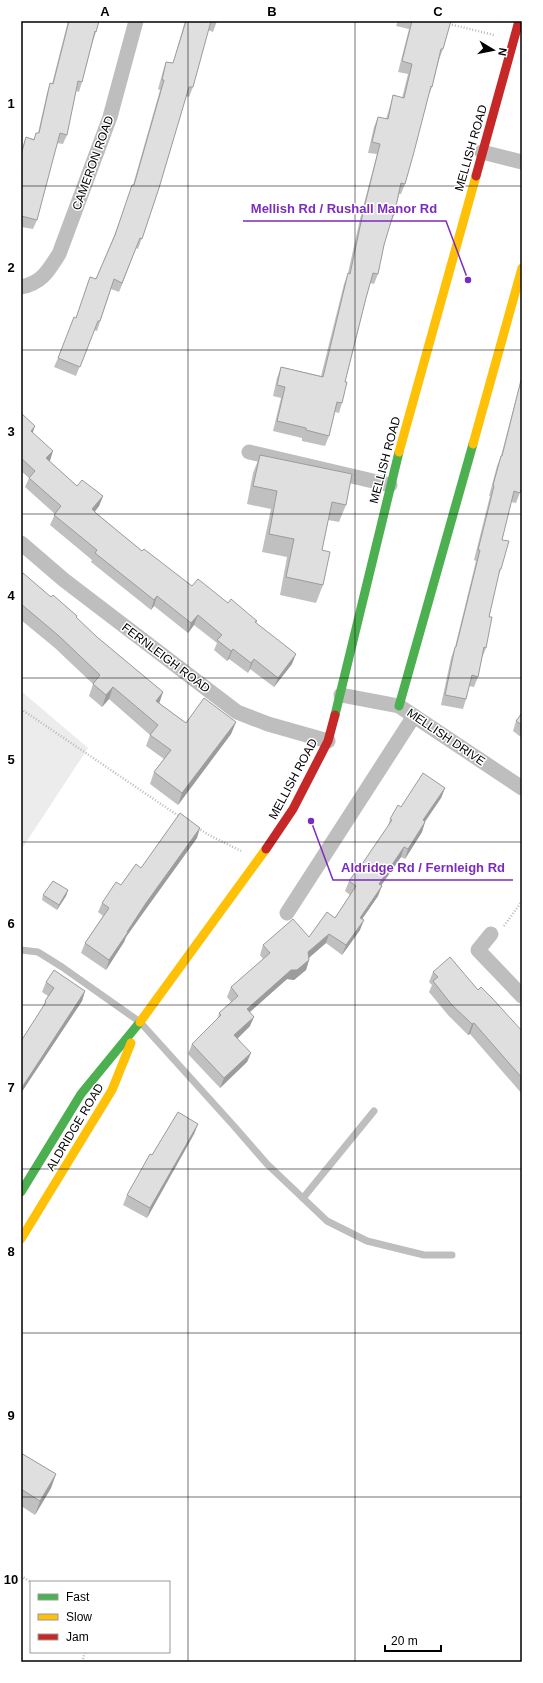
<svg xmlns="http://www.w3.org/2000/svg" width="543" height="1683" font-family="Helvetica,sans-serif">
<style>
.green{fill:#ececec}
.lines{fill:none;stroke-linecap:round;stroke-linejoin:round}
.path{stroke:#b9b9b9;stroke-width:2.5;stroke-dasharray:1 2;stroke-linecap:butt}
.lane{stroke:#bebebe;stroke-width:7}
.street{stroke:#bebebe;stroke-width:15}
.fast{stroke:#4caf50;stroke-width:9}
.slow{stroke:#ffc107;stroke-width:9}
.jam{stroke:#c62828;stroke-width:9}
.wall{fill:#c0c0c0}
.shaded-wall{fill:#9c9c9c}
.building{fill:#dfdfdf;stroke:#9c9c9c}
.grid{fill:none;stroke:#000;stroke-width:1;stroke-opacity:0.55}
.labels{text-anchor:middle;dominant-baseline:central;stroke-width:3;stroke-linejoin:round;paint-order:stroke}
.street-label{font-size:12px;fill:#000;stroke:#fff}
.leader{fill:none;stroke:#7b2cbf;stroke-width:1.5}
.callout-dot{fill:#7b2cbf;stroke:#fff;stroke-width:1.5}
.callout-label{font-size:13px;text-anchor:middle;font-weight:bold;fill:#7b2cbf;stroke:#fff;stroke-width:3;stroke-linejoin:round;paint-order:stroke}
.neatline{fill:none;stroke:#000;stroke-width:1.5}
.grid-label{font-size:13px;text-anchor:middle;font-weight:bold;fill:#000}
</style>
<rect width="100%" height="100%" fill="#fff"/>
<!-- green -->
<path class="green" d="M21,691L88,748L21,850Z"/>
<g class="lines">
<!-- path -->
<g class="path">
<path d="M449,24L494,35"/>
<path d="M21,709L180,817"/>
<path d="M198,828L209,835L241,851"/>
<path d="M504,926L522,901"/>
<path d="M21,1576L31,1582"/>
<path d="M82,1662L85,1652"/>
</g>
<!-- lane -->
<g class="lane">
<path d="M21,950L38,952L62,967L140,1022L233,1125L267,1164L327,1221L367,1241L424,1255H452"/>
<path d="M303,1198L374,1111"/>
</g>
<!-- street -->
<g class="street">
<path d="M482,152L522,162"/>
<path d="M21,287C42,283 48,271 59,254L110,117L136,21"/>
<path d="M249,452L390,485"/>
<path d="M21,543L64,580L237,712L268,724L328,741"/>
<path d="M341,695L399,706L522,788"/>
<path d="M287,913L414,716"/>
<path d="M491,934L478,950L522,996"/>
</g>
<!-- fast -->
<g class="fast">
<path d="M399,706L473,444"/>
<path d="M335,715L399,452"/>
<path d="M21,1192L81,1094L140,1022"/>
</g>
<!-- slow -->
<g class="slow">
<path d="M473,444L522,268"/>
<path d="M399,452L476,176"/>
<path d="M140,1022L266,849"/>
<path d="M21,1239L112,1090L131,1043"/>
</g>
<!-- jam -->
<g class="jam">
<path d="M476,176L519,21"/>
<path d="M266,849L293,809L328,741L335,715"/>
</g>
</g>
<!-- wall -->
<g class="wall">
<path d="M68,21H99L96,32L93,41L82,82L79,92L76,91L67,135L63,144L57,143L37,220L33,229L21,227V151L26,137L34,139L36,133H38L47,93L50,83L52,84Z"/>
<path d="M185,21H217L213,32L208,30L193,87L189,97L186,96L159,188L138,249L136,248L119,292L111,289L97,331L94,330L76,376L54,367L58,358L76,318L90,277L96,279L114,236L133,185L160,90L158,89L163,71L166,62L173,63Z"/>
<path d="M398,21H451L443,49L439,60L432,87L428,97L405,184L401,194H399L394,215L390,226H389L384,245L378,274L374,284L370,283L366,298L345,382L342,403L339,413L335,412L329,436L325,446L302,441V438L273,431L281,398L273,396L277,378L281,367L321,376L344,284L348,273L360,219L377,154L368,153L374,127L378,117L386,119L390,106L393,95L402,98L408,74L398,72L409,29L396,26Z"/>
<path d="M522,379V487L516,503L511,502L502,540L501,569L497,579L489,617L486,648L482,658L478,677L474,687L469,686L466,699L463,709L441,705L451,658L455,647L476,561L474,560L490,496H489L497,466L501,456L518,391Z"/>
<path d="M21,413L49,461L77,486L103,496L99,506L95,512L142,551L192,586L228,603L257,621L256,623L292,664L274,687L250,669L248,673L229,659L227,661L214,650L217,643L194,625L188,633L154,606L151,610L91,562L92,560L50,525L55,514L25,487L29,478L21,471Z"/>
<path d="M260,455L346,505L339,522L328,520L322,550L323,585L316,603L280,595L287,557L262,552L271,509L247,504L253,473Z"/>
<path d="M21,576L76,618L97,637L163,692L159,703L186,723L236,722L231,734L178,805L150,784L154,772L164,759L146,746L150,735L109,699L102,707L89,696L93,684L55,648L21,620Z"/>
<path d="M522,713V738L513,731L516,721Z"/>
<path d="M445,788L441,798L425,822L422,832L405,859L401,857L381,886L378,896L362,919L360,930L342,955L326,943L309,958V960L306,970L294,980L287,979L250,1012V1026L237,1039L251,1053L247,1062L220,1088L188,1054L192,1044L217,1020L219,1013L231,1002L227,997L231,987L263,959L260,955L263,945L309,937L335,918L350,895L345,891L349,881L358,870L387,829L390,819L401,807Z"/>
<path d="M197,838L143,913L126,937L124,942L106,970L81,953L85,943L103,916L98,912L102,903L141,868Z"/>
<path d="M68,890L66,896L57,910L42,900L43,895Z"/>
<path d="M433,972L478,990L522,1031V1094L470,1034L468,1035L448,1015L429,992L432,985L429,982Z"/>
<path d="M46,982L85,991L82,1001L21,1093V1041L43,1008L45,1001L48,996L42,992Z"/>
<path d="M198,1124L194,1134L147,1218L123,1205L127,1195L152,1155Z"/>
<path d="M21,1453L56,1474L51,1488L35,1515L21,1506Z"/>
</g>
<!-- shaded-wall -->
<g class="shaded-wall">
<path d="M140,238L136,248L119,292L122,283Z"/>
<path d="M35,426L32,435L31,431Z"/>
<path d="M53,451L50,461L43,468L46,458Z"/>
<path d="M103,496L99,506L88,519L92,509Z"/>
<path d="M157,596L154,606L151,610L154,600Z"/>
<path d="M198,615L194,625L188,633L191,623Z"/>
<path d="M233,649L229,659L227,661L231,651Z"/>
<path d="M296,654L292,664L274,687L278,678Z"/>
<path d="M254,659L250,669L248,673L251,663Z"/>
<path d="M113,687L109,699L102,707L106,695Z"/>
<path d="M163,692L159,704L156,701Z"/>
<path d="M236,722L231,734L178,805L182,793Z"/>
<path d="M445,788L441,798L419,830L423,820Z"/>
<path d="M425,822L422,832L405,859L408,849Z"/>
<path d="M200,828L197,838L143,913L126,937L124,942L106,970L109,960L127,932L146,903Z"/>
<path d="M404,847L401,857L375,894L379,884Z"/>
<path d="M382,886L378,896L356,928L360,918Z"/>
<path d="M68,890L66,896L57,910L59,905Z"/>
<path d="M364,920L360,930L342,955L346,945Z"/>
<path d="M329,934L326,943L305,961L308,952Z"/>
<path d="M309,960L306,970L294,980L287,979L243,1018L247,1009L291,970Z"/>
<path d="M85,991L82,1001L21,1093V1089Z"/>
<path d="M254,1017L250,1026L231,1045L234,1035Z"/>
<path d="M474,1023L470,1034L468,1035L472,1024Z"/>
<path d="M251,1053L247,1062L220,1088L224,1078Z"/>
<path d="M198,1124L194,1134L147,1218L150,1208Z"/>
<path d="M56,1474L51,1488L35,1515L40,1501Z"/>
</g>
<!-- building -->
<g class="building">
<path d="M69,21H99L96,32L95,31L82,82L78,81L67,135L60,133L37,220L21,216V175L22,171H21V155L26,137L34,140L36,133H39L50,83L53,84Z"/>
<path d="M186,21H211L193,87H189L159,188L142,239L140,238L122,283L114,279L100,321H98L80,367L58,358L74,317L76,318L90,277L96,279L115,235L132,185H134L164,80H162L166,62L173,63Z"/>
<path d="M412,21H451L443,49H441L432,87L431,86L414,152L405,184L401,183L394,215H393L384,245L378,274L373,273L366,298L345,382H347L342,403L337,402L329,436L306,430V428L277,421L285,387L277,385L281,367L323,377L348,273L350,274L364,208L380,144L372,142L378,117L388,119L393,95L404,98L412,64L402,61Z"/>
<path d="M521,380H522V487L520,493L514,491L502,540L509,541L501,569H500L489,617H492L486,648L484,647L478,677L472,675L466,699L445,695L455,647H456L480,550H478L494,486L493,485L501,456H502Z"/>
<path d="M21,413L35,426L31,431L53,451L46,458L77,486L82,480L103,496L92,509L97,514L142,551L144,549L192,586L198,579L228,603L231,599L257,621L255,622L296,654L278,678L254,659L251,663L233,649L231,651L217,640L222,635L198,615L191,623L157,596L154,600L95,553L97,550L54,515L61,506L29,478L35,471L21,458Z"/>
<path d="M260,455L352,474L346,505L332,502L322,550L330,552L323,585L286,577L294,539L269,534L277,491L253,486Z"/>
<path d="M23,573L51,597L53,595L77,616L76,617L97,637L163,692L156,701L186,723L204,698L236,722L182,793L154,772L171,750L150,735L158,725L113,687L106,695L93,684L100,675L59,636L21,604V576Z"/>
<path d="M522,713V725L516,721Z"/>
<path d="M423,773L445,788L423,820L425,822L408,849L404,847L379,884L382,886L360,918L364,920L346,945L329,934L308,952L309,960L297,970H291L247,1009L254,1017L234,1035L251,1053L224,1078L192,1044L221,1015L219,1013L238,996L231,987L270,953L263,945L293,919L309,937L327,912L335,918L356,886L349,881L357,870H358L392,820L390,819L398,805L401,807Z"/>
<path d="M180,813L200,828L146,903L127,932H128L109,960L85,943L109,908L102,903L116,882L121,885L136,864L141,868Z"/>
<path d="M53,881L68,890L59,905L43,895Z"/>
<path d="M450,957L478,990L481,987L492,998L522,1031V1078L474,1023L472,1024L452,1005L433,981L438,977L433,972Z"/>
<path d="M54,970L85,991L21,1089V1041L46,1002L45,1001L54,988L46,982Z"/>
<path d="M178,1112L198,1124L150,1208L127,1195L150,1154L152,1155Z"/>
<path d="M21,1453L56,1474L40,1501L21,1489Z"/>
</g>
<!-- grid -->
<path class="grid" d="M188,21V1662M355,21V1662M21,186H522M21,350H522M21,514H522M21,678H522M21,842H522M21,1005H522M21,1169H522M21,1333H522M21,1497H522"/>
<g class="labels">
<!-- street labels -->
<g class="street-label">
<text transform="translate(471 148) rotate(-74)">MELLISH ROAD</text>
<text transform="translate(93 163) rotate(-70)">CAMERON ROAD</text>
<text transform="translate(385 460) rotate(-75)">MELLISH ROAD</text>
<text transform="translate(166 658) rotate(37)">FERNLEIGH ROAD</text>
<text transform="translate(446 737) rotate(34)">MELLISH DRIVE</text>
<text transform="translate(293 779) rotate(-62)">MELLISH ROAD</text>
<text transform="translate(75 1127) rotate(-59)">ALDRIDGE ROAD</text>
</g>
</g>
<!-- callouts -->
<path class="leader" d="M468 280L446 221H243M311 821L333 880H513"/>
<g class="callout-dot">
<circle cx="468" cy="280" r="4"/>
<circle cx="311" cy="821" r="4"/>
</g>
<g class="callout-label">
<text x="344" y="213">Mellish Rd / Rushall Manor Rd</text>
<text x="423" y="872">Aldridge Rd / Fernleigh Rd</text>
</g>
<!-- border -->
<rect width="543" height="1683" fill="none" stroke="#ffffff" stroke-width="44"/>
<!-- legend -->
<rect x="30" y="1581" width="140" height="72" fill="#ffffff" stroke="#999999"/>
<rect x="38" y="1594" width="20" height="6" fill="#4caf50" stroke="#999999"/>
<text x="66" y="1601" font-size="12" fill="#000000">Fast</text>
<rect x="38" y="1614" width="20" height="6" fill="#ffc107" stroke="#999999"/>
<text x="66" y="1621" font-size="12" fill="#000000">Slow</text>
<rect x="38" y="1634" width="20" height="6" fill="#c62828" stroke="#999999"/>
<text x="66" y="1641" font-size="12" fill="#000000">Jam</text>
<!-- north arrow -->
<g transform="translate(493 50) rotate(100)" stroke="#ffffff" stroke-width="3" paint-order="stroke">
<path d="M0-3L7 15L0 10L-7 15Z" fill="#000000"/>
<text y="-6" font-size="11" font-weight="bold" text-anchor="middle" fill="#000000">N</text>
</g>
<!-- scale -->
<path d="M385 1645v6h56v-6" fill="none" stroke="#000000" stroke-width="2"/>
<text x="391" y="1645" font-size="12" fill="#000000" stroke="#ffffff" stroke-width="3" paint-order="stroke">20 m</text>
<rect x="22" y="22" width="499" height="1639" class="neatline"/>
<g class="grid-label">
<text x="105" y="16">A</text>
<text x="272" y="16">B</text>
<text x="438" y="16">C</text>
<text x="11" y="108">1</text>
<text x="11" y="272">2</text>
<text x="11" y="436">3</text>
<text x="11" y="600">4</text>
<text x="11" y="764">5</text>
<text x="11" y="928">6</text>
<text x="11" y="1092">7</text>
<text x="11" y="1256">8</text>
<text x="11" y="1420">9</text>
<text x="11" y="1584">10</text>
</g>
</svg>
